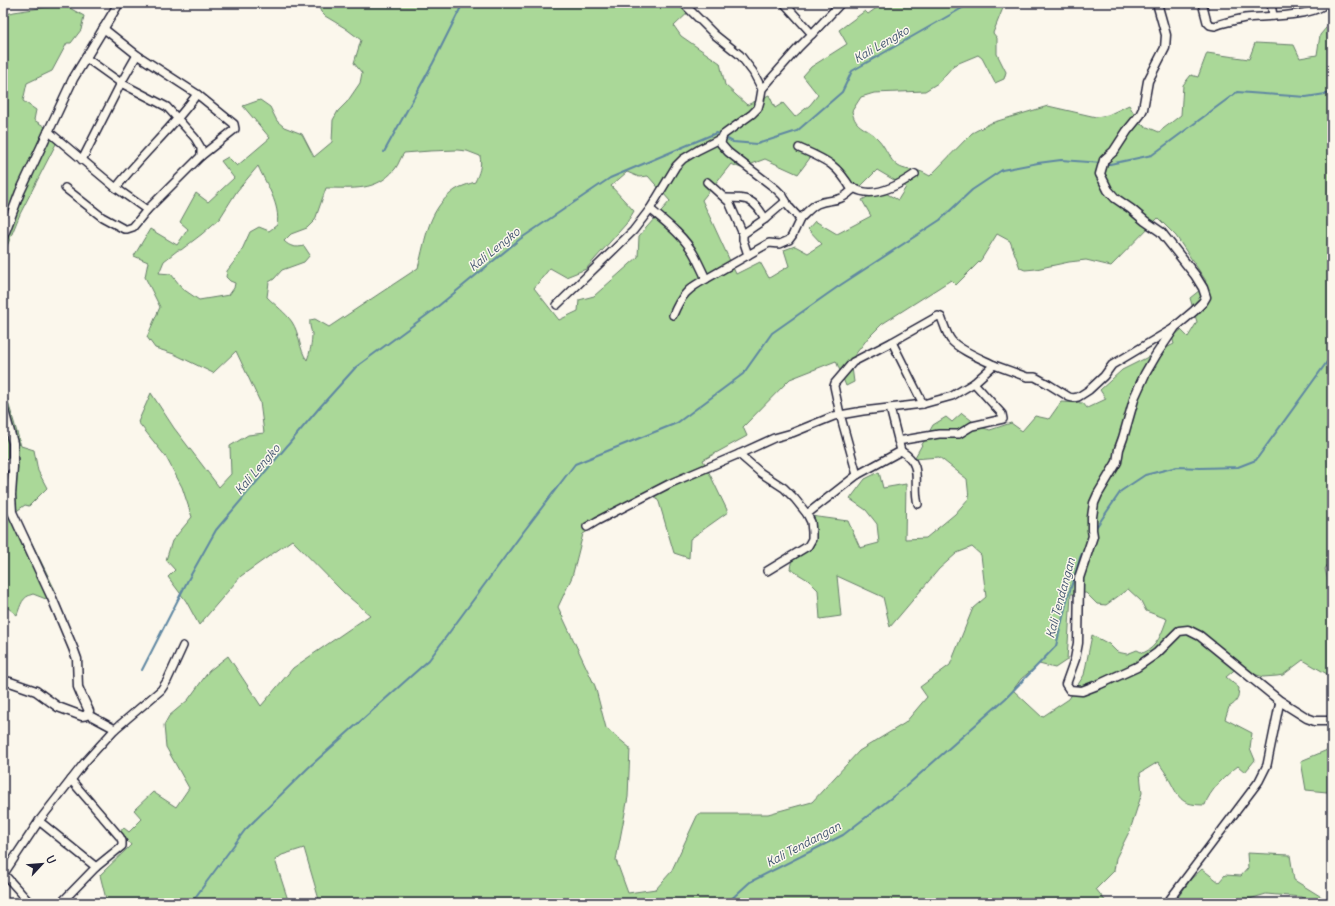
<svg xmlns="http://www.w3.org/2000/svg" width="1335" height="906" font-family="Delius,sans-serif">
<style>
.green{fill:#aad898;stroke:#667d6a;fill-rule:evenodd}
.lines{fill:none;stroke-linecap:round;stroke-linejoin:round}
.stream{stroke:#5e87a2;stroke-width:2}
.minor-casing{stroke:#22223b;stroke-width:10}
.tertiary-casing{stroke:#22223b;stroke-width:11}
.minor{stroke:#fbf7ec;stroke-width:7}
.tertiary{stroke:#fbf7ec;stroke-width:8}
.labels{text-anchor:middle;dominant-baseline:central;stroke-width:3;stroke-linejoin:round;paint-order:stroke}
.water-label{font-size:12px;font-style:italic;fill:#40546f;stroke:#fbf7ec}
</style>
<rect width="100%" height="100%" fill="#fbf7ec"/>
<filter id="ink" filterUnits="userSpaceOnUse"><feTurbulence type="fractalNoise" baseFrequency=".025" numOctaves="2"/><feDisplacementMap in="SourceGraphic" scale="8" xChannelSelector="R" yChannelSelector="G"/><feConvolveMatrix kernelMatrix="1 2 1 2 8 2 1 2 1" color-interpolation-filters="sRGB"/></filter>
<g filter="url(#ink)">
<!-- green -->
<g class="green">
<path d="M317,3H690L694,7L674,26L681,36L720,63L725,85L747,105L769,95L775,108L783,103L795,117L810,105L818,95L803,76L811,67L847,44L839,30L865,11L868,14L882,4V3H1005L993,33L997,38V54L1006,72L1004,79L995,83L982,58L978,55L954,65L938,83L925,91L874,93L861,97L852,111C855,129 867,127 878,139C886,147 889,160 898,166C904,170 912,170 919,171C923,172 926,174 930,176L972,133L991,123L1048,106L1096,117L1108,115L1129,105L1140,124L1159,132L1181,115L1183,85L1191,75L1198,77L1207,53L1249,59L1255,43L1294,45L1300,58L1317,55L1320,35L1332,21V561L1328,564L1325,569L1328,580L1332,586V611L1330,619L1332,627L1331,670L1327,674L1303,660L1283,675L1277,676L1263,677L1254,674L1239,666L1226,677L1239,688C1238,698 1238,702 1229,707L1225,719L1252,733L1250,748L1255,760L1245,772L1238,766C1226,775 1209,791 1205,805C1182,805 1180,800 1170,781C1167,774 1162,768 1158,762L1140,773L1142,793L1130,830L1116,858L1114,871L1096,889L1107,903H320L304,848L282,855L275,860L289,903H107L100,875L131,845L120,831L124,828L129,832L142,819L134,810L153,792L176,807L189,788L166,747L164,725L169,716L188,700L209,671L228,656L261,706L293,668L370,615L343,592L292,540L241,576L199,625L186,601L168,577L175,570L166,560L172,541L192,517L182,487L166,457L138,422L151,393L174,428L219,487L231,474L230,446L248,435L264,433L260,402L236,351L213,373L174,354L155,348L147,337L160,307L145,277L148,262L134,256L150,229L177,245L188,229L180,222L196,193L208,202L234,178L221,161L228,157L237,166L270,138L243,106L260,100L270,107L277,121L284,127L302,134L314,157L332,142L333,120L338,111L347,102L360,83L362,73L354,63L361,40L345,28L325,16L321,12ZM457,150L467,151L480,156C482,166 479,173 475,182C469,184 461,186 455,190C428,209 426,238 418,268L329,327L315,319L310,320C309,325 311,329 312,334C312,343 310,353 307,360C299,350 300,334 292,322C286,313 275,305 267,297L269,282L274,279L282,270L304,262L310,255L304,246C296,248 290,247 284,241L291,234L307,228L315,220L326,188C353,188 376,192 395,169C399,164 400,158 404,153L430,151ZM816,150L839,168H842L857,190L877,170L906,187L898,200L880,190L862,200L871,216L837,234L815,221L808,229L822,244L808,253L795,246L784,250L789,266L769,278L760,262L736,274L702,200L731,164L741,168L765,159L798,174ZM258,166C266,184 281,205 277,225L269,231L259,227L250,232L240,254L227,271L226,277L230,281L235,283L234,288L229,295L199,300L183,289L171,274L159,273L164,261L178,250H181L202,234L220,218L237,191ZM627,172L639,177L648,176L670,201L639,236L638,257L594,296L579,300L578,311L559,320L534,288L550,268L566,277L586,269L626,224L634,211L611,186ZM1158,218L1176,236L1206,281L1200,290L1190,298L1197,322L1188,337L1181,330L1172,337L1174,344L1122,370L1100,390L1106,399L1087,408L1083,403L1061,402L1049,419L1035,416L1022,431L1011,423L990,430L980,427L962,413L952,422L946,417L933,425L914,459L939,457L967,479L969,498L955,514L926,538L905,539L906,484L883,488L879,472L865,479L850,499L866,510L877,524L879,543L860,548L848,521L811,516L809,539L793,553L790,569L808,580L818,590L820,619L841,616L837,576L883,597L890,627L939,569L957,553L972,547L981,555L986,597L973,608L950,665L920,687L927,697L905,723L859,751L812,802L768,814H698L671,872L656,889L628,893L616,860L628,797L630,748L606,728L595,686L558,607L572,577L583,534L652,492L659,502L674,553L689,558L690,539L728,512L703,460L747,436L743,427L790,379L836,361L846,386L854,382L851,360L868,338L882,324L951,280L956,285L981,260L997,234L1010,241L1020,268L1025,270L1036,269L1069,262L1086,260L1111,266ZM1128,589L1141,601L1146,611L1167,619C1162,632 1158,647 1143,653L1137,650L1127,654L1117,652L1109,644L1092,635L1084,675L1069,699L1042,717L1013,690L1021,679L1039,664L1055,668L1067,660L1071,594L1086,593L1097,604L1106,605Z"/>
<path d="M60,5L66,6L84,16L81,30L71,43H67L52,71L27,83L23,101L36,110L34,120L60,136L20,214L3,256V15L14,12Z"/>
<path d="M3,385L21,446L34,450L38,471L47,488L29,506L25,505L11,515L18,532L27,533L56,592L46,599L33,594C22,597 21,604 17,615L3,604Z"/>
<path d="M1332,748V788L1327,792L1306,790L1301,761Z"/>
<path d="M1247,853L1290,855L1294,880L1328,901L1326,903H1311L1301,897L1266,894L1236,903H1174L1191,879L1202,869L1219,882L1225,875L1241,876L1248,868Z"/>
</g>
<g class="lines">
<!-- stream -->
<g class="stream">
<path d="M384,152L433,63L463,3"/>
<path d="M1106,164H1110L1152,155L1237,92L1306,97L1332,93"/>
<path d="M1095,529L1121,491L1145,475L1177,467L1200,468L1238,467L1256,460L1332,355"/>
<path d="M142,670L188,580L216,530L320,407L356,367L431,312L520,239L610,178L716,133L733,142L757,144L797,131L842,92L852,71L971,3"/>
<path d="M191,903L245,830L308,768L429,660L521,535L575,464L677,423L743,374L772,333L839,286L940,220L972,190L1002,170L1038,163L1061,160L1102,163"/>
<path d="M727,903L750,882L843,835L904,788L1006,698L1056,646L1067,600L1080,558L1087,543"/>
</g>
<!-- minor casing -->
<g class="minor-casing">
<g id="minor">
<path d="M683,3L715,35L740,55L753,72L762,89"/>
<path d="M1202,3L1207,22L1210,25L1215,26C1225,22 1235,20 1245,18C1263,16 1315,17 1326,3"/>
<path d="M1271,3L1273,16"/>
<path d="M103,28L137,55L197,94L234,124L235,129L201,156"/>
<path d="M812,34L841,3"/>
<path d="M48,131L116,188C141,155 173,128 197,94"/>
<path d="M799,148C826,160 836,163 852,190C837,205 832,197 817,204C811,207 805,214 800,219"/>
<path d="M82,160L121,83L137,55"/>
<path d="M707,182L729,202L743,234V240L748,255L769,243L780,244L789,240L792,236L800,219L789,207L783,196L776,189L728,152L721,144L722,138L723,135L752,114L758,108L760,101L762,89L799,47L812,34L784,3"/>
<path d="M65,188L102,217L124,229H127L133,227L147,210L201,156V148L195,138L167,107L121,83L86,58"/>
<path d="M116,188L147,210"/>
<path d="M852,190L854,188C873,200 899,185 915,174"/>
<path d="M726,198C747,198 754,198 765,219"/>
<path d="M650,209C667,223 685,237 695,256C699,264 703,272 706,279L748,255"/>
<path d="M743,234L765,219L786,201"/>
<path d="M557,305L633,231L650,209L676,166L683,159L698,150L722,138"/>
<path d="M673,315C681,296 688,288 706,279"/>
<path d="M923,404L892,342L938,316L941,317C944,324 946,333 951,340C959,350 982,359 994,365"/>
<path d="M898,441L939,434H959L972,426L1003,419L1002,414L974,383"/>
<path d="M901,451C925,465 912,483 918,504"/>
<path d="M739,454L761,473L784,488L795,499L807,514L811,522L812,532V539L808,546L767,571"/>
<path d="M857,475L840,414L834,386L835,383L853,362L892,342"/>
<path d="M807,514L857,475L901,451L890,408"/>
<path d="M587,527L597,521L671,483L739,454L774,438L792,433L834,416L863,411L923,404L952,396L974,383L994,365L1027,377H1035L1048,384L1069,397L1073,398L1078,397L1089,390L1104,376L1112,365L1174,328"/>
<path d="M87,714L115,729"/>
<path d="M39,821L96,867"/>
<path d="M3,873L30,903"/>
<path d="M3,875L39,821L85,762L115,729L161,690L167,681L183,646"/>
<path d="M61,903L96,867L122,846V841L120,837L71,780"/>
<path d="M1167,903L1259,781L1267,765L1280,701"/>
</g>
</g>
<!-- tertiary casing -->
<g class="tertiary-casing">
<g id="tertiary">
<path d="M1157,3L1166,35L1165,48L1148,81L1143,109L1140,115L1127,131L1114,151L1104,160L1100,174L1108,190L1115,198L1131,209L1145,221L1161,232L1195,275L1203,288L1206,297L1203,302L1194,311L1175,327L1156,355L1145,374L1135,396L1123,438L1119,449L1117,462L1098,494L1094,503L1092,517V530L1093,536L1079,578L1078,643L1075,659L1066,684L1070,690L1082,691L1100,684L1137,667L1157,653L1179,631L1188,630L1200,636L1280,701L1307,718L1315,721H1332"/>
<path d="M3,237L20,192L73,79L119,3"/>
<path d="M3,407L13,443V467L11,495L12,512L52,598L73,648L77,659L78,687L81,694L89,711C87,715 86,716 82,716L58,707L36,691L10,682L3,681"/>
<path d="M3,469L13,460"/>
</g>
</g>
<!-- minor -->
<use href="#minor" class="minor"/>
<!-- tertiary -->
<use href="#tertiary" class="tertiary"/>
</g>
</g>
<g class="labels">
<!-- water labels -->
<g class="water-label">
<text transform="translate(881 44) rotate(-30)">Kali Lengko</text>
<text transform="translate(494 249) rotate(-39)">Kali Lengko</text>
<text transform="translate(257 469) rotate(-49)">Kali Lengko</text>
<text transform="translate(1060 598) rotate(-75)">Kali Tendangan</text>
<text transform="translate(803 844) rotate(-28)">Kali Tendangan</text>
</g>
</g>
<!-- margin -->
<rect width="1335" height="906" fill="none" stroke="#fbf7ec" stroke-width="16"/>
<rect x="8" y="8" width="1319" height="890" fill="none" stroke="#22223b" stroke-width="1.5" filter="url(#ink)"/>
<!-- north arrow -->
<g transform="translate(42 864) rotate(64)" stroke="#fbf7ec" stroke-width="3" paint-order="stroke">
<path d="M0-3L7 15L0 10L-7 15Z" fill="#22223b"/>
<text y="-6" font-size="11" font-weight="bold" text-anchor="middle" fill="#22223b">U</text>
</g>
</svg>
